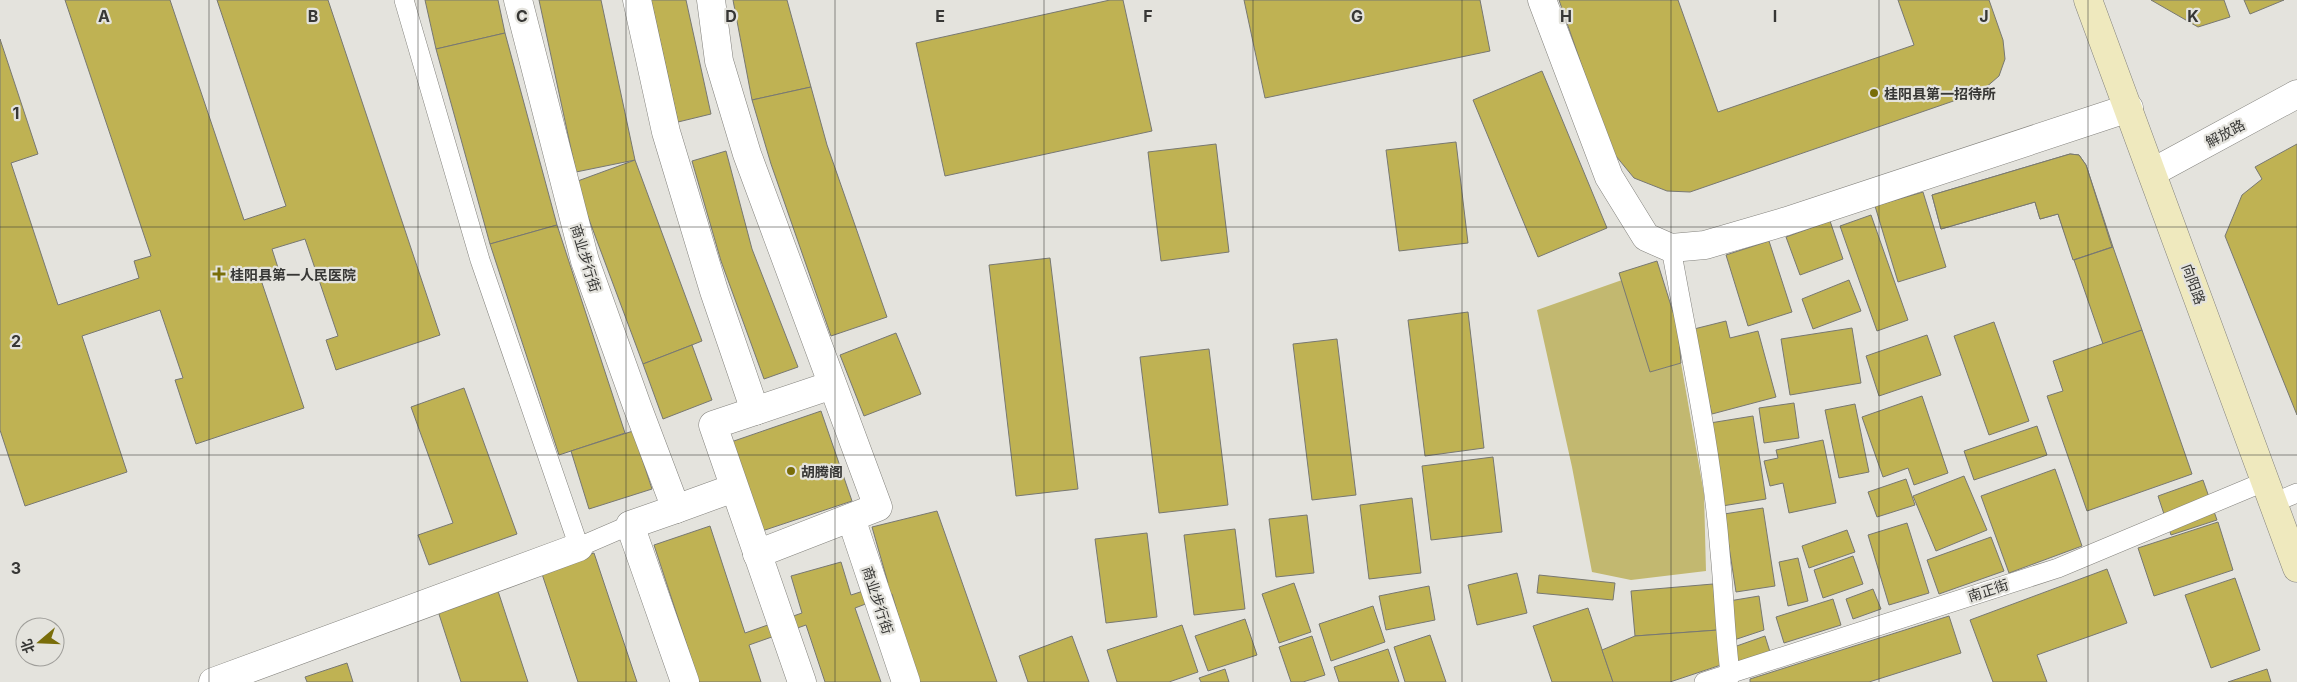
<svg xmlns="http://www.w3.org/2000/svg" width="2297" height="682" font-family="Inter,'Noto Sans SC',sans-serif">
<style>
.green{fill:#c2b870}
.building{fill:#bfb253;stroke:#787872}
.lines{fill:none;stroke-linecap:round;stroke-linejoin:round}
.service-casing{stroke:#83827d;stroke-width:20}
.pedestrian-casing{stroke:#83827d;stroke-width:29}
.minor-casing{stroke:#83827d;stroke-width:29}
.tertiary-casing{stroke:#83827d;stroke-width:29}
.secondary-casing{stroke:#83827d;stroke-width:29}
.service{stroke:#fff;stroke-width:19}
.pedestrian{stroke:#fff;stroke-width:28}
.minor{stroke:#fff;stroke-width:28}
.tertiary{stroke:#fff;stroke-width:28}
.secondary{stroke:#efe9be;stroke-width:28}
.grid{fill:none;stroke:#373735;stroke-width:1;stroke-opacity:0.55}
.poi-dot{fill:#796d09;stroke:#e4e3dd;stroke-width:2}
.labels{text-anchor:middle;dominant-baseline:central;stroke-width:4.5;stroke-linejoin:round;paint-order:stroke}
.poi-label{font-size:14px;font-weight:bold;fill:#373735;stroke:#e4e3dd;text-anchor:start}
.street-label{font-size:14px;fill:#373735;stroke:#e4e3dd}
.grid-label{font-size:16px;text-anchor:middle;font-weight:bold;fill:#373735;stroke:#e4e3dd;stroke-width:4.5;stroke-linejoin:round;paint-order:stroke}
</style>
<rect width="100%" height="100%" fill="#e4e3dd"/>
<!-- green -->
<path class="green" d="M1622,280L1650,372L1681,363L1704,494L1706,571L1631,580L1592,572L1572,467L1537,310Z"/>
<!-- building -->
<g class="building">
<path d="M65,0H170L244,220L286,206L217,0H328L440,335L336,370L326,340L338,336L305,239L272,249L280,274L261,280L304,408L196,444L175,380L183,378L160,310L82,336L127,472L25,506L0,430V39L38,154L11,163L58,305L139,278L134,261L151,256Z"/>
<path d="M425,0H498L505,33L436,49Z"/>
<path d="M539,0H601L635,160L576,172Z"/>
<path d="M651,0H686L711,114L678,122Z"/>
<path d="M733,0H787L811,87L752,100Z"/>
<path d="M1110,0H1123L1152,131L945,176L916,43Z"/>
<path d="M1244,0H1480L1490,51L1265,98Z"/>
<path d="M1559,0H1678L1718,112L1914,45L1898,0H1989L2003,40L2005,59L1999,76L1984,89L1965,97L1690,192L1667,191L1634,178L1611,150Z"/>
<path d="M2151,0H2224L2230,17L2198,27Z"/>
<path d="M2244,0H2284L2250,14Z"/>
<path d="M505,33L557,225L490,244L436,49Z"/>
<path d="M1542,71L1607,228L1538,257L1473,100Z"/>
<path d="M811,87L827,145L887,317L831,336L771,164L752,100Z"/>
<path d="M1456,142L1468,243L1399,251L1386,150Z"/>
<path d="M1216,144L1229,252L1161,261L1148,152Z"/>
<path d="M2297,144V415L2225,236L2242,195L2262,179L2255,167Z"/>
<path d="M726,151L752,249L798,367L764,379L721,261L692,161Z"/>
<path d="M2070,154L2079,155L2086,165L2113,247L2074,260L2058,214L2040,219L2035,202L1941,229L1932,195Z"/>
<path d="M2070,154L2079,155L2086,165L2112,247L2073,260L2058,214L2040,219L2035,202L1941,229L1932,195Z"/>
<path d="M635,160L702,341L643,364L575,182Z"/>
<path d="M1923,192L1946,267L1898,282L1875,206Z"/>
<path d="M1871,215L1908,320L1877,331L1840,226Z"/>
<path d="M1830,221L1843,259L1800,275L1786,237Z"/>
<path d="M557,225L625,433L559,455L490,244Z"/>
<path d="M1769,241L1792,312L1748,326L1726,255Z"/>
<path d="M2113,247L2142,330L2103,344L2074,260Z"/>
<path d="M1050,258L1078,489L1016,496L989,265Z"/>
<path d="M1657,261L1678,328L1681,363L1650,372L1619,273Z"/>
<path d="M1849,280L1861,311L1813,329L1802,299Z"/>
<path d="M1468,312L1484,448L1425,456L1408,320Z"/>
<path d="M1726,321L1730,338L1758,331L1776,397L1712,414L1690,330Z"/>
<path d="M1994,322L2029,421L1989,435L1954,336Z"/>
<path d="M1852,328L1861,383L1790,395L1781,339Z"/>
<path d="M2142,330L2192,474L2087,511L2047,396L2063,391L2053,361Z"/>
<path d="M896,333L921,394L864,416L840,355Z"/>
<path d="M1927,335L1941,375L1879,396L1866,356Z"/>
<path d="M1337,339L1356,495L1312,500L1293,344Z"/>
<path d="M692,345L712,400L663,419L643,364Z"/>
<path d="M1209,349L1228,505L1159,513L1140,357Z"/>
<path d="M464,388L517,534L429,565L418,535L453,523L411,407Z"/>
<path d="M1922,396L1948,473L1914,485L1908,468L1883,477L1862,417Z"/>
<path d="M1794,403L1799,438L1764,443L1759,408Z"/>
<path d="M1855,404L1869,472L1839,478L1825,410Z"/>
<path d="M821,411L852,501L762,531L731,442Z"/>
<path d="M1753,416L1766,499L1722,506L1710,423Z"/>
<path d="M2037,426L2047,455L1974,480L1964,451Z"/>
<path d="M633,431L652,489L589,509L571,451Z"/>
<path d="M1823,440L1836,503L1789,513L1783,483L1770,486L1764,461L1778,458L1776,450Z"/>
<path d="M1493,457L1502,532L1431,540L1422,466Z"/>
<path d="M2055,469L2082,546L2009,573L1981,496Z"/>
<path d="M1964,476L1987,530L1936,551L1913,496Z"/>
<path d="M1906,479L1915,505L1877,517L1868,492Z"/>
<path d="M2203,480L2217,520L2171,535L2158,496Z"/>
<path d="M1412,498L1421,573L1369,579L1360,505Z"/>
<path d="M1763,508L1775,586L1736,592L1724,514Z"/>
<path d="M937,511L997,682H906L915,673L892,594L855,608L881,682H825L806,625L749,645L761,682H699L654,545L710,526L745,633L802,613L791,576L841,562L851,595L888,583L872,527Z"/>
<path d="M1307,515L1314,573L1276,577L1269,519Z"/>
<path d="M2218,522L2233,570L2154,596L2138,548Z"/>
<path d="M1907,523L1929,593L1889,605L1868,535Z"/>
<path d="M1235,529L1245,609L1194,615L1184,535Z"/>
<path d="M1847,530L1855,552L1809,568L1802,546Z"/>
<path d="M1147,533L1157,617L1106,623L1095,539Z"/>
<path d="M1991,537L2004,571L1939,594L1927,560Z"/>
<path d="M594,553L637,682H578L541,571Z"/>
<path d="M1853,556L1863,584L1823,598L1814,570Z"/>
<path d="M1798,558L1808,601L1788,606L1779,562Z"/>
<path d="M2107,569L2127,623L2037,655L2047,682H1993L1970,620Z"/>
<path d="M1517,573L1527,613L1477,625L1468,585Z"/>
<path d="M1539,575L1615,583L1613,600L1537,593Z"/>
<path d="M2235,578L2260,650L2211,668L2185,595Z"/>
<path d="M1294,583L1311,632L1279,643L1262,594Z"/>
<path d="M1713,584L1718,630L1635,636L1631,591Z"/>
<path d="M496,585L528,682H461L436,605Z"/>
<path d="M1429,586L1435,620L1386,630L1379,596Z"/>
<path d="M1873,589L1881,609L1853,619L1846,599Z"/>
<path d="M1759,596L1764,630L1731,641L1729,601Z"/>
<path d="M1833,599L1841,625L1784,643L1776,617Z"/>
<path d="M1373,606L1385,642L1331,661L1319,624Z"/>
<path d="M1588,608L1613,682H1552L1533,626Z"/>
<path d="M1949,616L1961,653L1869,682H1750V679Z"/>
<path d="M1245,619L1257,655L1208,671L1195,636Z"/>
<path d="M1182,625L1198,672L1169,682H1117L1107,650Z"/>
<path d="M1718,630L1724,664L1670,682H1613L1602,650L1635,636Z"/>
<path d="M1430,635L1446,682H1405L1394,647Z"/>
<path d="M1072,636L1089,682H1028L1019,656Z"/>
<path d="M1312,636L1325,675L1303,682H1291L1279,647Z"/>
<path d="M1765,636L1771,655L1735,668L1731,648Z"/>
<path d="M1388,649L1399,682H1339L1334,667Z"/>
<path d="M347,663L353,682H307L305,677Z"/>
<path d="M1225,669L1229,682H1201L1199,678Z"/>
<path d="M2267,669L2271,682H2228Z"/>
</g>
<g class="lines">
<!-- service casing -->
<g class="service-casing">
<g id="service">
<path d="M404,0L480,260L579,547L630,525"/>
<path d="M1671,248C1689,349 1712,450 1720,552C1724,593 1725,633 1730,673L1728,682"/>
<path d="M2273,503L2297,493"/>
<path d="M1704,682L2058,568L2266,481"/>
</g>
</g>
<!-- pedestrian casing -->
<g class="pedestrian-casing">
<g id="pedestrian">
<path d="M518,0L585,261L637,406L676,509L630,525L685,682"/>
<path d="M637,0L666,132L714,291L755,411L713,425L802,682"/>
<path d="M711,0L719,61L747,154L878,507L757,554"/>
<path d="M755,411L832,385"/>
<path d="M676,509L734,488"/>
<path d="M851,518L906,682"/>
</g>
</g>
<!-- minor casing -->
<g class="minor-casing">
<g id="minor">
<path d="M1542,0L1609,177L1646,237L1671,248L1705,245L1787,221L2129,108"/>
<path d="M213,682L579,547"/>
</g>
</g>
<!-- tertiary casing -->
<g class="tertiary-casing">
<path id="tertiary" d="M2153,172L2297,94"/>
</g>
<!-- secondary casing -->
<g class="secondary-casing">
<path id="secondary" d="M2088,0L2297,568"/>
</g>
<!-- service -->
<use href="#service" class="service"/>
<!-- pedestrian -->
<use href="#pedestrian" class="pedestrian"/>
<!-- minor -->
<use href="#minor" class="minor"/>
<!-- tertiary -->
<use href="#tertiary" class="tertiary"/>
<!-- secondary -->
<use href="#secondary" class="secondary"/>
</g>
<!-- grid -->
<path class="grid" d="M209,0V682M418,0V682M626,0V682M835,0V682M1044,0V682M1253,0V682M1462,0V682M1671,0V682M1879,0V682M2088,0V682M0,227H2297M0,455H2297"/>
<!-- markers -->
<g class="poi-dot">
<circle cx="1874" cy="93" r="5"/>
<path d="M216.5 266.5h5v5h5v5h-5v5h-5v-5h-5v-5h5z"/>
<circle cx="791" cy="471" r="5"/>
</g>
<g class="labels">
<!-- poi labels -->
<g class="poi-label">
<text x="1884" y="93">桂阳县第一招待所</text>
<text x="230" y="274">桂阳县第一人民医院</text>
<text x="801" y="471">胡腾阁</text>
</g>
<!-- street labels -->
<g class="street-label">
<text transform="translate(2225 133) rotate(-28)">解放路</text>
<text transform="translate(586 258) rotate(73)">商业步行街</text>
<text transform="translate(2194 284) rotate(70)">向阳路</text>
<text transform="translate(1988 590) rotate(-18)">南正街</text>
<text transform="translate(878 600) rotate(72)">商业步行街</text>
</g>
</g>
<g class="grid-label">
<text x="104" y="22">A</text>
<text x="313" y="22">B</text>
<text x="522" y="22">C</text>
<text x="731" y="22">D</text>
<text x="940" y="22">E</text>
<text x="1148" y="22">F</text>
<text x="1357" y="22">G</text>
<text x="1566" y="22">H</text>
<text x="1775" y="22">I</text>
<text x="1984" y="22">J</text>
<text x="2193" y="22">K</text>
<text x="16" y="119">1</text>
<text x="16" y="347">2</text>
<text x="16" y="574">3</text>
</g>
<!-- north arrow -->
<g transform="translate(40 642) rotate(251)"><circle r="24" fill="#e4e3dd" stroke="#9f9e9a"/>
<path d="M0-4L9 19L0 12L-9 19Z" fill="#796d09"/>
<text y="-8" font-size="14" font-weight="bold" text-anchor="middle" fill="#373735">北</text>
</g>
</svg>
